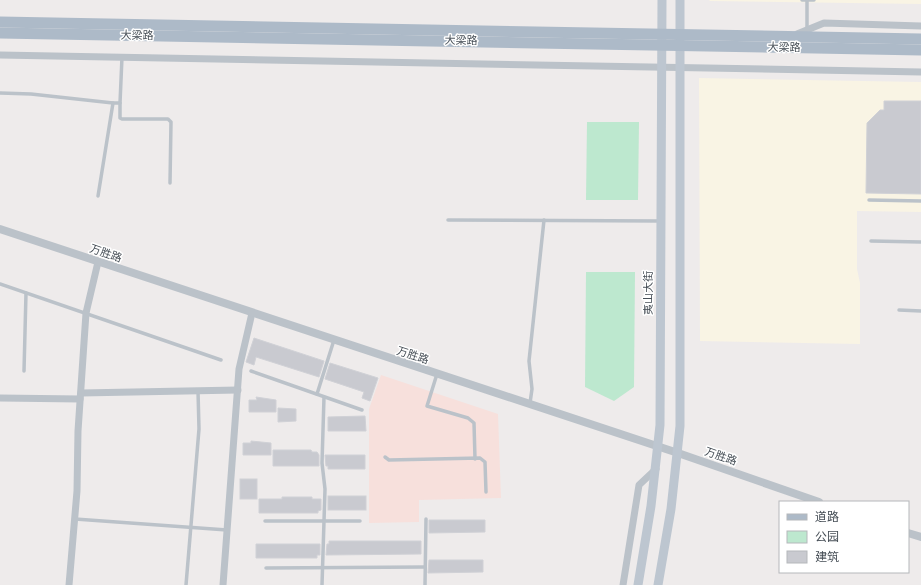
<svg xmlns="http://www.w3.org/2000/svg" width="921" height="585" font-family="'PT Sans Narrow','Noto Sans SC',sans-serif">
<style>
.commercial{fill:#f9f4e4}
.medical{fill:#f7e0dc}
.green{fill:#bde8cf}
.building{fill:#c9cad0;stroke:#d0d1d6}
.lines{fill:none;stroke-linecap:round;stroke-linejoin:round}
.service{stroke:#bbc2c9;stroke-width:3.5}
.minor{stroke:#bbc2c9;stroke-width:7}
.tertiary{stroke:#bbc2c9;stroke-width:8}
.secondary{stroke:#bdc6d0;stroke-width:9}
.primary{stroke:#adbac8;stroke-width:11}
.labels{text-anchor:middle;dominant-baseline:central;stroke-width:3;stroke-linejoin:round;paint-order:stroke}
.street-label{font-size:11px;fill:#464e56;stroke:#fff}
</style>
<rect width="100%" height="100%" fill="#eeebeb"/>
<!-- commercial -->
<g class="commercial">
<path d="M709,0H921V4L710,1Z"/>
<path d="M699,78L921,82V212L857,211V269L860,283V344L700,341Z"/>
</g>
<!-- medical -->
<path class="medical" d="M381,375L498,414L501,498L419,500V522L369,523V409Z"/>
<!-- green -->
<g class="green">
<path d="M587,122H639L638,200H586Z"/>
<path d="M586,272H635L634,387L614,401L585,387Z"/>
</g>
<!-- building -->
<g class="building">
<path d="M884,101H921V194L866,193L867,123L880,110H884Z"/>
<path d="M254,338L324,361L319,377L256,357L254,365L246,362Z"/>
<path d="M330,363L378,378L370,401L362,398L364,392L325,379Z"/>
<path d="M256,397L276,400V412H249V400H257Z"/>
<path d="M278,408L296,409V421L278,422Z"/>
<path d="M365,416L366,431H328V417Z"/>
<path d="M251,441L271,443V455H243V443H251Z"/>
<path d="M273,450H311L312,452H317L319,455V466H273Z"/>
<path d="M325,455H365V469H328V466H326Z"/>
<rect x="240" y="479" width="17" height="20"/>
<rect x="328" y="496" width="38" height="14"/>
<path d="M282,497H312V499H321V510L318,511V513H259V499H282Z"/>
<path d="M429,520H485V532L429,533Z"/>
<path d="M329,541H421V554L326,555L327,544H329Z"/>
<path d="M256,544H320V555H317V558H256Z"/>
<path d="M429,560H483V572L428,573Z"/>
</g>
<g class="lines">
<!-- service -->
<g class="service">
<path d="M802,0H814"/>
<path d="M807,29V1"/>
<path d="M0,93L31,94L113,103"/>
<path d="M120,103V118L122,119H168L171,122L170,183"/>
<path d="M98,196L113,103H120L122,57"/>
<path d="M869,200L921,201"/>
<path d="M448,220L660,221"/>
<path d="M871,241L921,242"/>
<path d="M0,284L221,360"/>
<path d="M899,310L921,311"/>
<path d="M24,371L26,293"/>
<path d="M251,371L362,410"/>
<path d="M437,374L427,406L468,418L474,423L475,459"/>
<path d="M317,394L334,340"/>
<path d="M530,403L532,389L529,361L544,220"/>
<path d="M385,457L389,460L480,458L485,462L486,492"/>
<path d="M75,519L227,530"/>
<path d="M265,521H360"/>
<path d="M266,568L425,567"/>
<path d="M186,585L199,429L198,391"/>
<path d="M322,585L325,489L322,463L324,397"/>
<path d="M425,585L426,519"/>
</g>
<!-- minor -->
<g class="minor">
<path d="M797,34L824,23L921,26"/>
<path d="M0,55L921,72"/>
<path d="M81,393L238,390"/>
<path d="M0,398L80,399"/>
<path d="M69,585L77,491L78,431L86,313L98,262"/>
<path d="M223,585L239,369L252,313"/>
<path d="M623,585L639,485L656,469"/>
</g>
<!-- tertiary -->
<g class="tertiary">
<path d="M0,229L678,453L819,502"/>
<path d="M908,533L921,537"/>
</g>
<!-- secondary -->
<g class="secondary">
<path d="M638,585L651,506L660,425L662,0"/>
<path d="M658,585L671,509L680,426V0"/>
</g>
<!-- primary -->
<g class="primary">
<path d="M0,22L921,39"/>
<path d="M0,33L921,50"/>
</g>
</g>
<g class="labels">
<!-- street labels -->
<g class="street-label">
<text transform="translate(137 35) rotate(1)">大梁路</text>
<text transform="translate(461 40) rotate(1)">大梁路</text>
<text transform="translate(784 47) rotate(1)">大梁路</text>
<text transform="translate(106 253) rotate(19)">万胜路</text>
<text transform="translate(648 293) rotate(-90)">夷山大街</text>
<text transform="translate(413 355) rotate(18)">万胜路</text>
<text transform="translate(721 456) rotate(19)">万胜路</text>
</g>
</g>
<!-- legend -->
<rect x="779" y="501" width="130" height="72" fill="#ffffff" stroke="#b5b8bb"/>
<rect x="787" y="514" width="20" height="6" fill="#adbac8" stroke="#b5b8bb"/>
<text x="815" y="521" font-size="12" fill="#464e56">道路</text>
<rect x="787" y="531" width="20" height="12" fill="#bde8cf" stroke="#b5b8bb"/>
<text x="815" y="541" font-size="12" fill="#464e56">公园</text>
<rect x="787" y="551" width="20" height="12" fill="#c9cad0" stroke="#b5b8bb"/>
<text x="815" y="561" font-size="12" fill="#464e56">建筑</text>
</svg>
